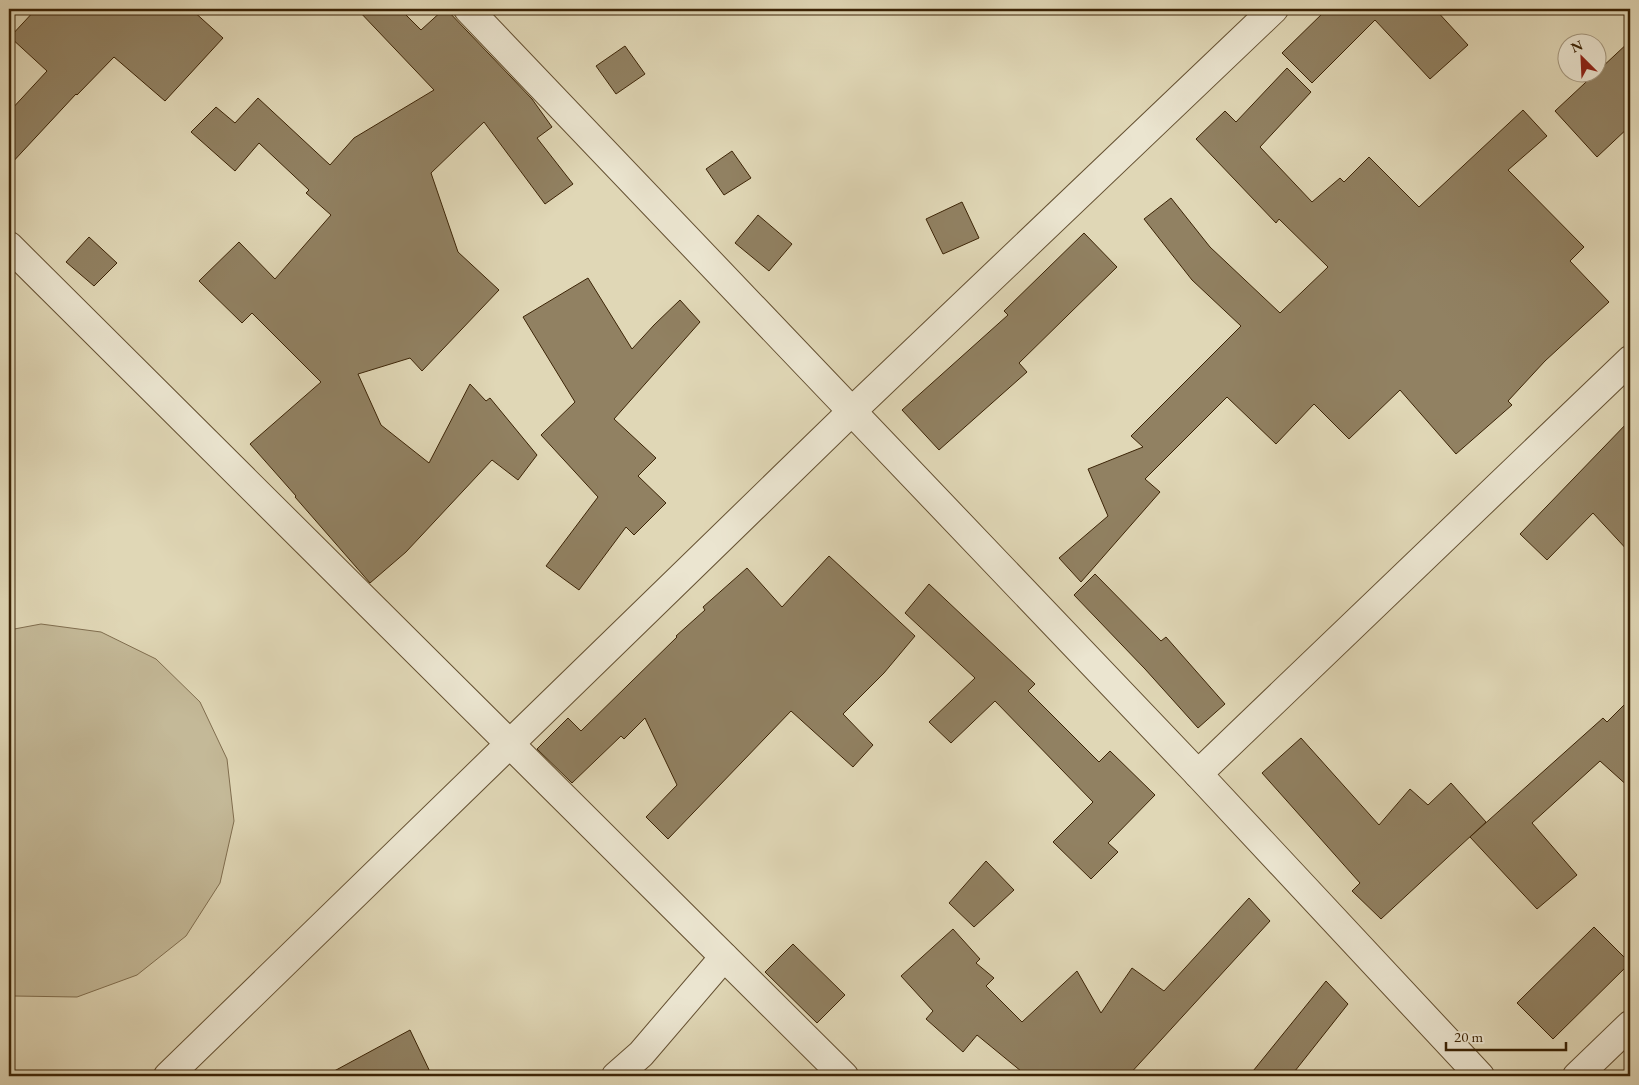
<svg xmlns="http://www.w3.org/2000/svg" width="1639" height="1085" font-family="'EB Garamond',serif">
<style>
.green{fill:#c4b998;stroke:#806e4f}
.building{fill:#918162;stroke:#3c2406}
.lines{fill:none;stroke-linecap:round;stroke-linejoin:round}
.minor-casing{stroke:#655132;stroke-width:30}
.minor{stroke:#ebe5d0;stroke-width:28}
</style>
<rect width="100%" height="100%" fill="#e0d7b6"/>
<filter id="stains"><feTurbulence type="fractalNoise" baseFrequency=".004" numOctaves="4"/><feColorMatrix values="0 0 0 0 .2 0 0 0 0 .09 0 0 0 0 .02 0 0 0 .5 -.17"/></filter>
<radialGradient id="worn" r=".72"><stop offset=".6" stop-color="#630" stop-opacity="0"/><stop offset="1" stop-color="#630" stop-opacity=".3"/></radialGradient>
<!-- green -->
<path class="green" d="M41,624L101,632L156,659L200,702L227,759L234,821L220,883L186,936L137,975L77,997L14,996L9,994V630Z"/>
<!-- building -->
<g class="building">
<path d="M36,9H191L223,38L165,101L114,57L77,95L76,94L9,166V112L47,71L10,37Z"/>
<path d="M357,9H400L421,30L444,9H446L532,99L552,127L537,138L573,184L545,204L484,122L431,173L458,252L499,290L422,371L410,358L358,374L381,425L429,463L470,384L486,401L490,398L537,455L518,480L492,460L406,552L370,583L295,497L296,496L250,444L321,382L252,313L242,323L199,281L239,242L275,279L331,215L306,193L309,190L259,143L235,171L191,132L216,107L235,123L258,98L330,165L354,138L434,90Z"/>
<path d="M1327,9H1435L1468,45L1430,79L1375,20L1312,83L1282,53Z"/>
<path d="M1630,41V126L1597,157L1555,111Z"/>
<path d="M625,46L645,74L616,94L596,66Z"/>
<path d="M1287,68L1311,92L1260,147L1312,202L1340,178L1344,182L1369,157L1419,207L1523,110L1547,136L1508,170L1584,247L1570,261L1609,302L1545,361L1508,401L1512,405L1456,454L1400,390L1349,439L1314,404L1276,444L1227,397L1145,479L1160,492L1081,582L1059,558L1108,516L1088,469L1143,447L1131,436L1241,326L1192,280L1144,219L1171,198L1210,247L1280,313L1328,267L1279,219L1276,223L1196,139L1225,111L1236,122Z"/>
<path d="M732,151L751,178L724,195L706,169Z"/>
<path d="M962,202L979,238L943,254L926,219Z"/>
<path d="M758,215L792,244L769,271L735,243Z"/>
<path d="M1084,233L1117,267L1019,363L1027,372L939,450L902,410L1008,315L1004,311Z"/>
<path d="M89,237L117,263L94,286L66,262Z"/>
<path d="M588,278L632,349L654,325L680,300L700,322L614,419L656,458L638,476L666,503L634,535L626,527L579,590L546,566L598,497L541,435L575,402L523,317Z"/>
<path d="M1630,420V553L1593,513L1547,560L1520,534Z"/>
<path d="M829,556L915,636L884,673L843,714L873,745L853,767L791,711L668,839L646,817L677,785L645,718L624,739L621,736L572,783L537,749L568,718L581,731L677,637L676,636L705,610L703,607L747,568L782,607Z"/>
<path d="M1095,574L1161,641L1166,637L1225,704L1198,728L1145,669L1074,595Z"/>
<path d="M929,584L1035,684L1028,691L1099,762L1110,751L1155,795L1108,843L1118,852L1091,879L1053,842L1093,802L995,701L951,743L929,722L975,678L905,613Z"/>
<path d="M1630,699V788L1600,761L1532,823L1577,875L1537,909L1470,837L1603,718L1607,722Z"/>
<path d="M1301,738L1379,825L1410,789L1428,805L1451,783L1486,822L1381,919L1352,891L1360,883L1262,773Z"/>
<path d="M986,861L1014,890L974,927L949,903Z"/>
<path d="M1249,898L1270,921L1128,1076H1027L977,1035L963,1052L926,1019L933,1011L901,976L953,929L980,959L976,963L994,978L986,986L1022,1022L1077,971L1101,1013L1132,968L1164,991Z"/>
<path d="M1594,927L1630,963L1553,1039L1517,1003Z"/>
<path d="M793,944L845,995L817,1023L765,972Z"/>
<path d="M1326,981L1348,1004L1291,1076H1249Z"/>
<path d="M410,1030L432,1076H325Z"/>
</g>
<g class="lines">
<!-- minor casing -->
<g class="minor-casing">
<g id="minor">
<path d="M468,9L1198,774L1480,1076"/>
<path d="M9,246L844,1076"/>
<path d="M1198,774L1630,360"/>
<path d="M168,1076L851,412L1274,9"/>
<path d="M616,1076L641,1054L724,957"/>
<path d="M1577,1076L1630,1025"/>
</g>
</g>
<!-- minor -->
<use href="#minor" class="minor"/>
</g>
<!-- margin -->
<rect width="1639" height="1085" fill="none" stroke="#e0d7b6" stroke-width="30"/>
<rect x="10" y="10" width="1619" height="1065" fill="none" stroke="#3c2406" stroke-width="2.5"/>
<rect x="15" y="15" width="1609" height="1055" fill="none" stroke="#3c2406"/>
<!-- north arrow -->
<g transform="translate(1582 58) rotate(336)"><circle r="24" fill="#ebe5d0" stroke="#a5987f"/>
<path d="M0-4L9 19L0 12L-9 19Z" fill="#8f2418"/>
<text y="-8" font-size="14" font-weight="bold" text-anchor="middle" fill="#3c2406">N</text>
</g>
<!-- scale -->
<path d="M1446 1042v8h120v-8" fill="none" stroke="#3c2406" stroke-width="2.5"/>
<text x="1454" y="1042" font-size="15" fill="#3c2406" stroke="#ebe5d0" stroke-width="4" paint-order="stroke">20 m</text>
<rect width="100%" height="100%" filter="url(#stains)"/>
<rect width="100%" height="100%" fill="url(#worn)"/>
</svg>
